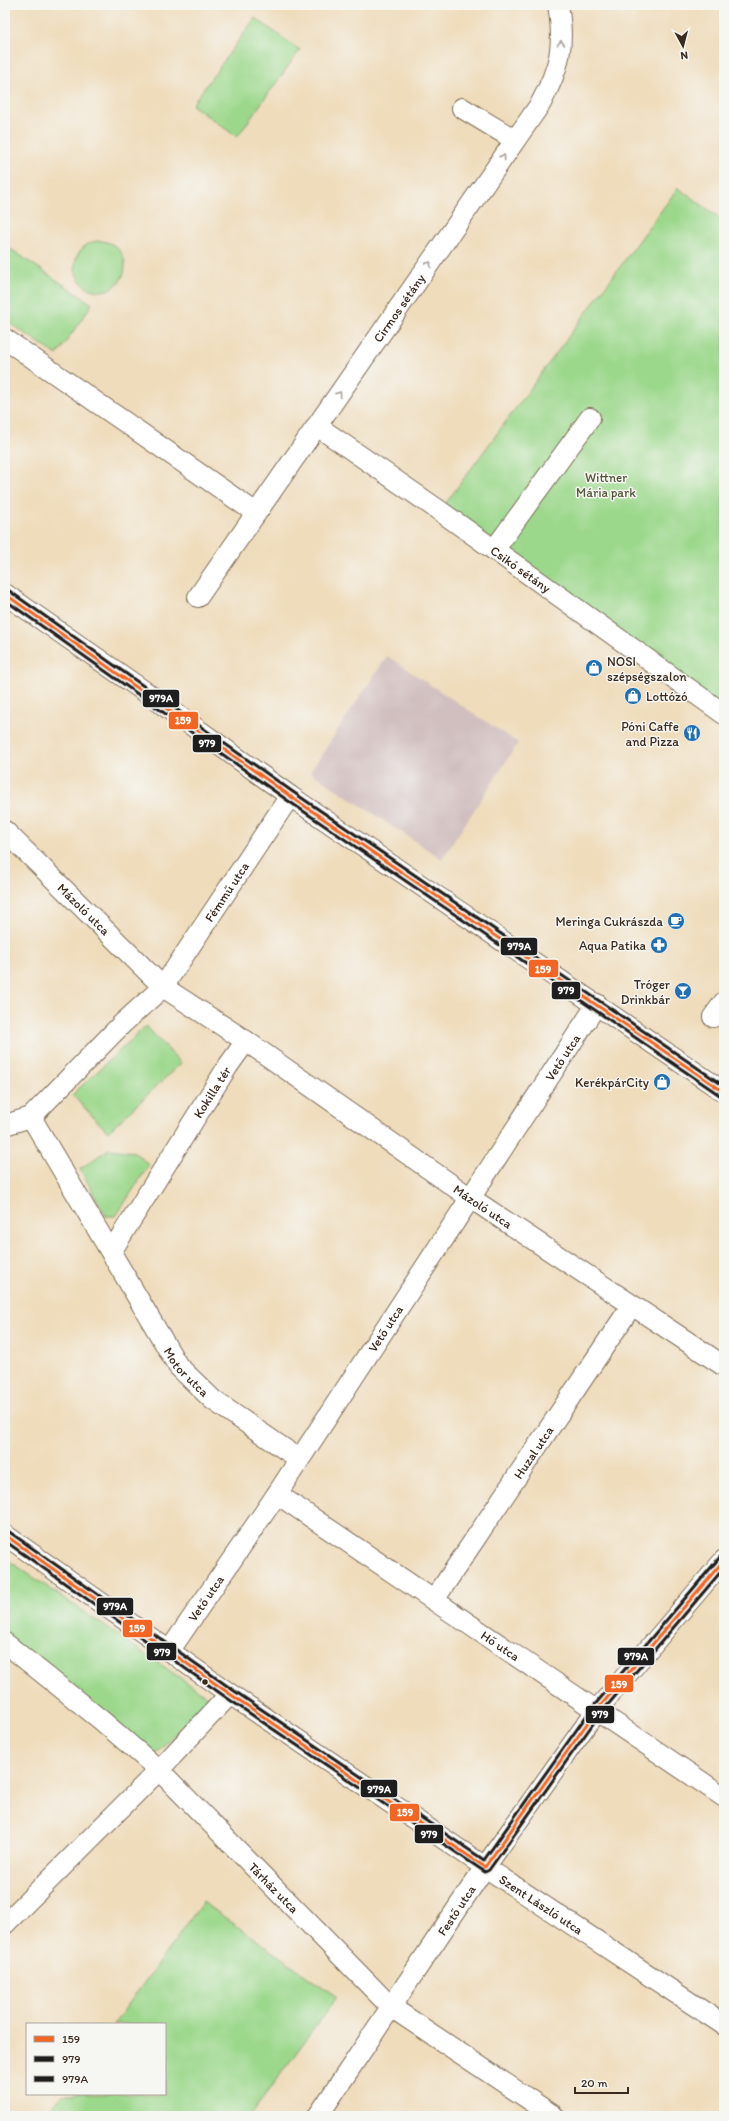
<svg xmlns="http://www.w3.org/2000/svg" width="729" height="2121" font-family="Itim,sans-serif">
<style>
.industrial{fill:#d1bfbf}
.green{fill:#9cd88c;stroke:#6c8155}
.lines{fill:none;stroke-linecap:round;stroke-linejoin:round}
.minor-casing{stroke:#7a6855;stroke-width:22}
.minor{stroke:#fff;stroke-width:20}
.bus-1-casing{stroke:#f6f6f2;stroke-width:6}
.bus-2-casing{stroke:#f6f6f2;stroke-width:6}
.bus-3-casing{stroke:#f6f6f2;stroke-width:6}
.bus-1{stroke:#f26522;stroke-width:3}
.bus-2{stroke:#1e1e1e;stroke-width:3}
.bus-3{stroke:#1e1e1e;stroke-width:3}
.oneway{stroke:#a79f9a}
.bus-dot{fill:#3b2a1e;stroke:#f6f6f2;stroke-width:1.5}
.labels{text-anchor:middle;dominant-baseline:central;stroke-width:3;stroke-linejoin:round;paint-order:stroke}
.street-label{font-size:13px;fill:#3b2a1e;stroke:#f6f6f2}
.park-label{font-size:13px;fill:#53563a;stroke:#f6f6f2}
.poi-label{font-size:13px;fill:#3b2a1e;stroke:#f6f6f2;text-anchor:end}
.line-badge{stroke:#f6f6f2;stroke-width:1.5}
.badge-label{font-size:11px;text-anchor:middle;font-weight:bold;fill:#fff}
</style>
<rect width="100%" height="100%" fill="#f6f6f2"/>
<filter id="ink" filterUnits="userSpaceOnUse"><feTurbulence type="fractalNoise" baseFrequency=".025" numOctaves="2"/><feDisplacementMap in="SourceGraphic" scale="8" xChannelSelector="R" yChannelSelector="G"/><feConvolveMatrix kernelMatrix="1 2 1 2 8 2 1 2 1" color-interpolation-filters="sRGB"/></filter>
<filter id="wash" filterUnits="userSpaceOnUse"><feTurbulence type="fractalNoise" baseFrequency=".012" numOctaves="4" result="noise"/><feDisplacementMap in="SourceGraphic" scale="16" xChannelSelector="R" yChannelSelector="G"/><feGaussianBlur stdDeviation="0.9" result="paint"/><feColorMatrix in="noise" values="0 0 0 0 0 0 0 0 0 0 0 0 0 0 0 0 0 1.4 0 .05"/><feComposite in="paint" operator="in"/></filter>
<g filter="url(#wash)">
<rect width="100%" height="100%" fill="#efdcbb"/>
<!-- industrial -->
<path class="industrial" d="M387,656L518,743L442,859L310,772Z"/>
<!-- green -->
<g class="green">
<path d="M255,18L300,50L237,137L192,105Z"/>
<path d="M678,188L724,221V714L440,511Z"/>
<circle cx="100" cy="266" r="25"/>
<path d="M6,246L92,304L57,355L5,320Z"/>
<path d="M146,1026L181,1063L108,1132L72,1095Z"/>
<path d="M109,1149L134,1152L149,1165L116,1216H106L80,1169Z"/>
<path d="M5,1558L211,1699L154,1755L5,1635Z"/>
<path d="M203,1902L337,1997L250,2116H46L63,2094H165V2024H114Z"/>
</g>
</g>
<g filter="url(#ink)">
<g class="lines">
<!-- minor casing -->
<g class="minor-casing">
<g id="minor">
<path d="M462,108L515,140"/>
<path d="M5,339L256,513"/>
<path id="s1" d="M317,426L440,511L724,714"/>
<path d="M494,550L590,418"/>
<path d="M5,594L144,691L290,796L724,1092"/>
<path id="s2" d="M198,597L541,103C560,67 565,45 558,5"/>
<path id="s3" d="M5,831L163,987L246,1041L469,1197L724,1366"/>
<path d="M713,1017L724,1002"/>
<path id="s4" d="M31,1117L178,1366L213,1400L299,1459"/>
<path id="s5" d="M5,1125L31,1117L122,1024L163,987L290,796"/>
<path id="s6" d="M111,1252L228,1066L246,1041"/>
<path id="s7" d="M277,1494L724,1797"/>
<path id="s8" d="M5,1535L230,1694L485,1867L724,2025"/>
<path id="s9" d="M434,1600L632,1305"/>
<path id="s10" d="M5,1643L101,1720L159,1770L391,2007L554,2116"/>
<path id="s11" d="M170,1650L277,1494L597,1004"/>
<path d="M5,1924L159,1770L230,1694"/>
<path id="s12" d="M318,2116L485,1867L596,1711L724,1560"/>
</g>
</g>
<!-- minor -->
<use href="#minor" class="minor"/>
<!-- bus-1 casing -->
<g class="bus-1-casing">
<g id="bus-1">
<path d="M5,594L290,796L724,1092"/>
<path d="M5,1535L230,1694L485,1867L596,1711L724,1560"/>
</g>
</g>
<!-- bus-2 casing -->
<g class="bus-2-casing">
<g id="bus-2">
<path d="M5,600L287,800L721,1096"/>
<path d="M5,1541L227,1698L485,1872L489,1870L600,1714L724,1568"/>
</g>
</g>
<!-- bus-3 casing -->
<g class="bus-3-casing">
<g id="bus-3">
<path d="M8,590L293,792L724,1086"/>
<path d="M8,1531L233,1690L484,1860L592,1708L720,1557"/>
</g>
</g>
<!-- bus-1 -->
<use href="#bus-1" class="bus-1"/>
<!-- bus-2 -->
<use href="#bus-2" class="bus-2"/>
<!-- bus-3 -->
<use href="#bus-3" class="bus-3"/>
</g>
<!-- one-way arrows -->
<defs><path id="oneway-chevron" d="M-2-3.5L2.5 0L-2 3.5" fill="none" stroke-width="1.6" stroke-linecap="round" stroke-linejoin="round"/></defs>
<g class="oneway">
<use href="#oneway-chevron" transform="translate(561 43) rotate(-89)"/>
<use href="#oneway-chevron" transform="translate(503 157) rotate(-55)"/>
<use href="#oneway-chevron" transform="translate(429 264) rotate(-55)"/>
<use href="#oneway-chevron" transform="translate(339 394) rotate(-55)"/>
</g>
</g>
<!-- icons -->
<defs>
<g id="shop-disc" transform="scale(0.9)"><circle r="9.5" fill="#1f6fb2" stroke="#f6f6f2"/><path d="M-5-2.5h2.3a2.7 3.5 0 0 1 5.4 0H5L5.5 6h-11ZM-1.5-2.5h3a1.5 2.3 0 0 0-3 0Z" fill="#fff"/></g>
<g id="restaurant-disc" transform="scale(0.9)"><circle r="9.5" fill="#1f6fb2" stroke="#f6f6f2"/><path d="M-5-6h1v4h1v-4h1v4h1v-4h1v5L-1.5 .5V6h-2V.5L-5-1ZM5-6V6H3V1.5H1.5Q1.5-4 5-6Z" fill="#fff"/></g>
<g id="cafe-disc" transform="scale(0.9)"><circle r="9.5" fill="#1f6fb2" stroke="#f6f6f2"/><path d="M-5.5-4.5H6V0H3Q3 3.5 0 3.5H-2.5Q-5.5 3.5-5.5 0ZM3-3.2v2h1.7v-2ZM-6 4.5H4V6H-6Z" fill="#fff"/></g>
<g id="pharmacy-disc" transform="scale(0.9)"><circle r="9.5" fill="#1f6fb2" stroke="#f6f6f2"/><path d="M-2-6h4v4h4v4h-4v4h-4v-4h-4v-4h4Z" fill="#fff"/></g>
<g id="bar-disc" transform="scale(0.9)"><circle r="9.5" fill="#1f6fb2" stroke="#f6f6f2"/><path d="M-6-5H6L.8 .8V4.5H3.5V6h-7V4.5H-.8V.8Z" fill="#fff"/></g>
</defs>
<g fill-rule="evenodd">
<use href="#shop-disc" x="594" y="668"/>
<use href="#shop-disc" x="633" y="696"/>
<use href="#restaurant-disc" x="692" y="733"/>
<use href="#cafe-disc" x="676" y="921"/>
<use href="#pharmacy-disc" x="659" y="945"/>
<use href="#bar-disc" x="683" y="991"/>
<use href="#shop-disc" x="662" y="1082"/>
</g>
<!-- markers -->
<circle class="bus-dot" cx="205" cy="1682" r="3.5"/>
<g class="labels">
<!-- street labels -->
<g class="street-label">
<text stroke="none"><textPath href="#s2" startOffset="352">Cirmos sétány</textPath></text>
<text stroke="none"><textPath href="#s1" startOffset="249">Csikó sétány</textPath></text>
<text stroke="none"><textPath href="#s5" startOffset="327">Fémmű utca</textPath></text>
<text stroke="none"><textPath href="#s3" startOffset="111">Mázoló utca</textPath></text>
<text stroke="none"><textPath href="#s11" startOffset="711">Vető utca</textPath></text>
<text stroke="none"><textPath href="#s6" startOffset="189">Kokilla tér</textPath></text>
<text stroke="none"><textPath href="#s3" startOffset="610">Mázoló utca</textPath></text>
<text stroke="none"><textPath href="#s11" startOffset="387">Vető utca</textPath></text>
<text stroke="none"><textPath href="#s4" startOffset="299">Motor utca</textPath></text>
<text stroke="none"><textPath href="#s9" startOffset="178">Huzal utca</textPath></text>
<text stroke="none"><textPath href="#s11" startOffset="63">Vető utca</textPath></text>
<text stroke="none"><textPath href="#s7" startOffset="270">Hő utca</textPath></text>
<text stroke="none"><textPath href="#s10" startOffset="364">Tárház utca</textPath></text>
<text stroke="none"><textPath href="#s8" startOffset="651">Szent László utca</textPath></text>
<text stroke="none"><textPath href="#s12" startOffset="248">Festő utca</textPath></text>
</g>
<!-- park labels -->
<g class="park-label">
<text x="606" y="477">Wittner<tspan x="606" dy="15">Mária park</tspan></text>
</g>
<!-- poi labels -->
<g class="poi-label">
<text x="607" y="661" text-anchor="start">NOSI<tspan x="607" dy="15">szépségszalon</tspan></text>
<text x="646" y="696" text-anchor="start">Lottózó</text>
<text x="679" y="726">Póni Caffe<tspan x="679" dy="15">and Pizza</tspan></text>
<text x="663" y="921">Meringa Cukrászda</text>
<text x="646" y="945">Aqua Patika</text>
<text x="670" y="984">Tróger<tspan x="670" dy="15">Drinkbár</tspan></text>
<text x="649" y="1082">KerékpárCity</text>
</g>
</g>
<g class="line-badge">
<rect x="142" y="689" width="38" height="19" rx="4" fill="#1e1e1e"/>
<rect x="168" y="711" width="31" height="19" rx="4" fill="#f26522"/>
<rect x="192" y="734" width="30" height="19" rx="4" fill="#1e1e1e"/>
<rect x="500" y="937" width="38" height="19" rx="4" fill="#1e1e1e"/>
<rect x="528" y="959" width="31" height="19" rx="4" fill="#f26522"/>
<rect x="551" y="981" width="30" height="19" rx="4" fill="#1e1e1e"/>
<rect x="96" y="1597" width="38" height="19" rx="4" fill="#1e1e1e"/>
<rect x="122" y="1619" width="31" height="19" rx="4" fill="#f26522"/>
<rect x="146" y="1642" width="31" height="19" rx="4" fill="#1e1e1e"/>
<rect x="617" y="1647" width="38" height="19" rx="4" fill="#1e1e1e"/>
<rect x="604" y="1674" width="30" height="19" rx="4" fill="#f26522"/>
<rect x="585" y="1705" width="30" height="19" rx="4" fill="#1e1e1e"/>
<rect x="360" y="1779" width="38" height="19" rx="4" fill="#1e1e1e"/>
<rect x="389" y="1803" width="31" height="19" rx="4" fill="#f26522"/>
<rect x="414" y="1824" width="30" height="20" rx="4" fill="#1e1e1e"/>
</g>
<g class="badge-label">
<text x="161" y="702">979A</text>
<text x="183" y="724">159</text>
<text x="207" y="747">979</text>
<text x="519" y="950">979A</text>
<text x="543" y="973">159</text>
<text x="566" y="994">979</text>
<text x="115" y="1610">979A</text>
<text x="137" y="1632">159</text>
<text x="162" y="1656">979</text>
<text x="636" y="1660">979A</text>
<text x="619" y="1688">159</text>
<text x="600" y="1718">979</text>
<text x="379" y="1793">979A</text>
<text x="405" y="1816">159</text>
<text x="429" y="1838">979</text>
</g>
<!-- margin -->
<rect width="729" height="2121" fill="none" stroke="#f6f6f2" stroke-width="20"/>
<!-- legend -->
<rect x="26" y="2023" width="140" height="72" fill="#f6f6f2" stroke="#aba49d"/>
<rect x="34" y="2036" width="20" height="6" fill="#f26522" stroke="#aba49d"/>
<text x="62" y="2043" font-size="12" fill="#3b2a1e">159</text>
<rect x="34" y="2056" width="20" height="6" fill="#1e1e1e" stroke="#aba49d"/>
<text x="62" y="2063" font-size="12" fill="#3b2a1e">979</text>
<rect x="34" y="2076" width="20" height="6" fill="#1e1e1e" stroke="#aba49d"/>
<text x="62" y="2083" font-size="12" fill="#3b2a1e">979A</text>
<!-- north arrow -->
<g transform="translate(683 46) rotate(173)" stroke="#f6f6f2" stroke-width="3" paint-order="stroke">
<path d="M0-3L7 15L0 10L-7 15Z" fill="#3b2a1e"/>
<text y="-6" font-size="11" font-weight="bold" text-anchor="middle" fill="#3b2a1e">N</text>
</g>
<!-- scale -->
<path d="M575 2087v6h53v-6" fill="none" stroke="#3b2a1e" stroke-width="2"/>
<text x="581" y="2087" font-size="12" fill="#3b2a1e" stroke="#f6f6f2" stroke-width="3" paint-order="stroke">20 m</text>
</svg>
